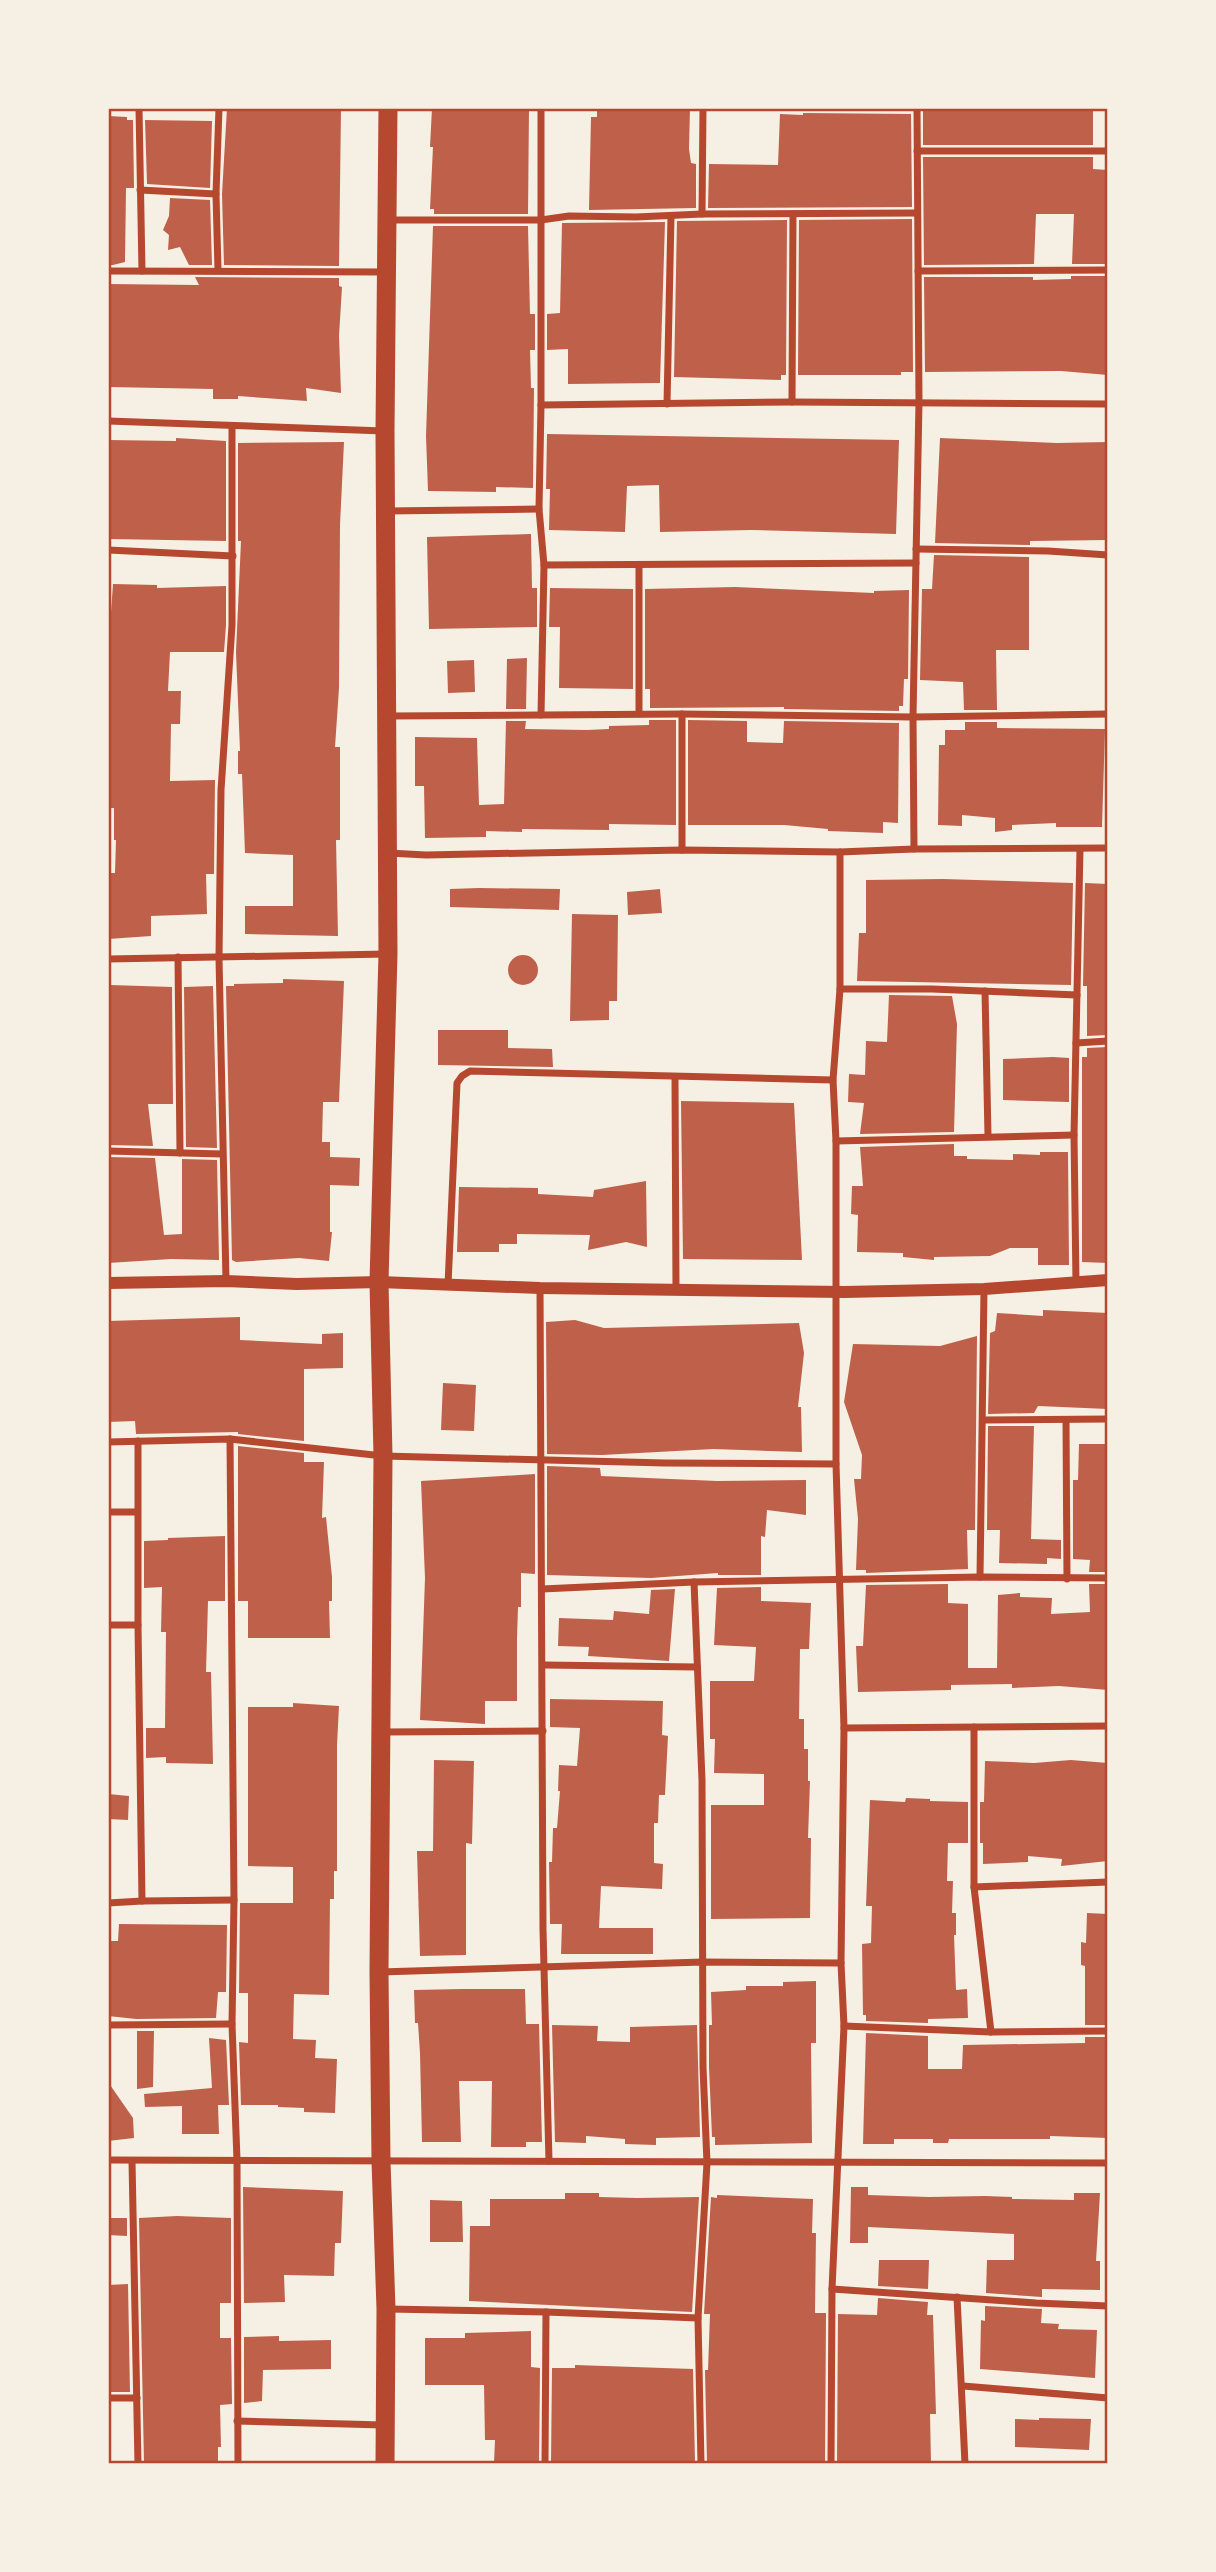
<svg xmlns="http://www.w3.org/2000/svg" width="1216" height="2572" font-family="'DM Sans',sans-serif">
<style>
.building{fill:#bf614a}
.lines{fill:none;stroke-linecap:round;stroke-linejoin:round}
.minor{stroke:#b5482f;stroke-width:7}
.tertiary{stroke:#b5482f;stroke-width:12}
.trunk{stroke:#b5482f;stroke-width:19}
.neatline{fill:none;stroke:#b5482f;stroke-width:2.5}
</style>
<rect width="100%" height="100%" fill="#f6efe4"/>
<!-- building -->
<g class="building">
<path d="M227,108H341L339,266L224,265L222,194Z"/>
<path d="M432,108H529L528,214H434V209H430L433,147H430Z"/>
<path d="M597,108H690L689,149L691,163L696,164V208L589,210L591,117H597Z"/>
<rect x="923" y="108" width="170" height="37"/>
<path d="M803,113L911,114L912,207L708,208L709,164L778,165L780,114L803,115Z"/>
<path d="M108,116L127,117V120H133L134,188H126L125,262L113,265H108Z"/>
<path d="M145,120L212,121L210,188L147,184Z"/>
<path d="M923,157H1093V169L1108,170V264H1072L1074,214H1036L1034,264L924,265Z"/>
<path d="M170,198L210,200L212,265H189L180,247L168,250L169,235L163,230L169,216Z"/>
<path d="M912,219L913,372H901V375H798L799,220Z"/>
<path d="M787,220L786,375H781V380L674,377L677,221Z"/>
<path d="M665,222L660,383L568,384V349L547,350V314L560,313L562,223Z"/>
<path d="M433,226H528L530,314H535V350H530L531,388H534L533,488L496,487V492L428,491L426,436Z"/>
<path d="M1071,276H1108V375L1061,371L925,372L924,277H1033V280L1071,279Z"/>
<path d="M195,277L339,278V286L342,287L339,336L341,393L306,388L307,401L238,396V399H213V389L108,387V284L199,285Z"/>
<path d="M547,434L899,440L896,534L751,530L660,532L659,485L627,486L625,532L549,530L550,489H546Z"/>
<path d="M176,438L226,441V541L108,539V440L176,441Z"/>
<path d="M940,438L1057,443L1108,442V540L1030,541V545L935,543Z"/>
<path d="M344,442L340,525L339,688L335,747H340V840H336L338,936L245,934V906H293V855L245,853L242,774H238V751H240L236,652L241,541H238V443Z"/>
<path d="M531,534L532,588H537V627L429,629L427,537Z"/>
<path d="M934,555L1029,557V650H996L997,710H964L963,682L920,680L922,589H932Z"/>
<path d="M113,584L157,585V588L226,586V625L224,652H170L168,691H181L180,724H171L170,781L215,780L214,874H206L207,914L151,916V936L108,939L110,873H115L116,840H114V808H111L108,726V655Z"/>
<path d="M735,587L874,593V591L909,590L908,679H904L903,706H899V711L784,709V707L650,708V689H645V589Z"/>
<path d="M550,588L633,589V689L559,688L560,627H549Z"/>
<path d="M527,658L526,709H506L507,659Z"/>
<path d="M474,660L475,692L448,693L447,661Z"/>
<path d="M649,720H676V825L609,824V830L522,829V832L486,831V837L425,838L424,786H415V737L477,738L479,805L504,804L506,721H526L525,729L587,730L609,729V726L649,725Z"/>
<path d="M688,720L747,721V742L783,743L784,721L899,723L898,823L883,822V833L828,831V829L784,825H688Z"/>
<path d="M965,722H997V728L1105,729L1102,827H1056V823L1012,825V830L995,832V818L962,815V826L938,825L939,745H945V730H965Z"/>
<path d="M943,879L1073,883L1071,985L857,981L859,933H866V880Z"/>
<path d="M1085,883L1108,884V1035L1087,1036V986H1083Z"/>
<path d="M479,888L560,889L559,910L450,907V889Z"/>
<path d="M660,889L662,913L628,915L627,892Z"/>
<path d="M572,914L618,915L617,1001H609V1020L570,1021Z"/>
<circle cx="523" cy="970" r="15"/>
<path d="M283,979L344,981L339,1102H323L322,1142H330V1157L360,1158L359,1186L330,1185V1232H332L329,1261L299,1258L236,1262L232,1260L226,986H234V984L283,983Z"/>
<path d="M111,985L172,987L173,1104H148L153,1146L108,1145V1035H111Z"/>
<path d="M213,986L217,1148L186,1147L184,987Z"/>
<path d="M889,995L952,996L957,1024L954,1132L860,1134L864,1103L848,1102L849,1074L865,1075L866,1041L887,1042Z"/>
<path d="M438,1030H508V1048L552,1049L553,1067L438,1065Z"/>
<path d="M1108,1047V1263L1082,1262V1057H1087V1048Z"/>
<path d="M1053,1057L1069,1058V1102L1003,1100V1059Z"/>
<path d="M681,1101L794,1103L802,1260L683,1259Z"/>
<path d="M954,1144V1156H967V1159L1013,1160V1154L1040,1155V1152H1068L1069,1265H1038V1248H1010L990,1256L934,1257V1260L903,1257V1253L857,1252L858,1215L851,1214L852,1186H863L860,1147Z"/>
<path d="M108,1157L155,1158L164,1235L182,1234V1159L217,1160L219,1260L171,1259L108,1263Z"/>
<path d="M646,1181L647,1247L626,1242L588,1250L590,1235L517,1234V1244H499V1252H457L459,1187L538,1188V1194L593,1197L594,1190Z"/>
<path d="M1043,1310L1108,1313V1409L1038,1406L1034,1413L988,1414L990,1333L995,1331L997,1313L1043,1316Z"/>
<path d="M240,1317V1340L322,1344V1334L343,1333V1368L304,1369V1441L238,1434V1432L136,1434L135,1421L108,1422V1321Z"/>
<path d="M575,1320L604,1328L799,1323L804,1353L798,1407H801L802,1452L713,1449L602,1455L547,1454L546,1322Z"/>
<path d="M977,1336L975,1530H967L968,1569L866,1573V1570H856L858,1519L854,1479H861L862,1455L844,1402L853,1344L940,1346Z"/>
<path d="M443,1383L476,1385L474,1431L441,1430Z"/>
<path d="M988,1426H1034L1031,1539L1061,1540V1559L1047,1558V1564L999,1563L1000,1530H987Z"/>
<path d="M1079,1444H1108V1572H1089L1090,1560L1073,1559V1480H1078Z"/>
<path d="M238,1446L304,1453V1462H324L322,1518L326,1517L332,1577V1601H329L330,1638H248V1601H238Z"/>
<path d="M547,1466L600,1468L601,1476L717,1481L806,1480V1515L767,1510L765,1537L761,1536V1575H718V1573L651,1578L547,1575Z"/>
<path d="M535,1474V1574L521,1573V1607H518L517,1638V1701H485V1724L420,1720L425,1578L421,1481Z"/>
<path d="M225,1536V1601H208L206,1672H211L213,1764L166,1763V1757L146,1758V1728H165L166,1632H161L162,1587L144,1588V1541L168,1540V1538Z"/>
<path d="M948,1584V1603L968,1604V1668H997L998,1595L1020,1593V1597L1052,1598L1051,1614L1090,1612L1089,1584H1108V1690L1059,1686L1012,1688V1684L951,1685V1690L858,1692L856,1646H863L866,1585Z"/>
<path d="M761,1587V1601L811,1603L809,1649H800L799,1719H804V1749H808V1781H810L808,1838H811L810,1918L711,1919V1805H764V1774L714,1773L715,1739H710V1681H754L756,1647L714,1645L717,1588Z"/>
<path d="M675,1589L669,1661L588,1656L589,1647L558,1646L559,1618L613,1620L614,1611L649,1614L651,1590Z"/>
<path d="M550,1699L663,1701L662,1735L668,1736L665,1795H659L658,1823H654V1863L663,1864L662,1889L601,1886L599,1928H653V1954H561L562,1924H550L549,1862H552L553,1828H557L560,1791H558L559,1765L577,1766L580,1728L550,1727Z"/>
<path d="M293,1703L339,1706L337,1745V1871H334V1899H330L329,1995L294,1994L293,2039L316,2040L315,2058L337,2059L335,2113L304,2112V2108L278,2107V2105H241L239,2042L248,2043V1993H239L240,1903H293V1867L248,1866V1707H293Z"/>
<path d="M434,1760L474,1761L472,1844L466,1843V1955L420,1956L417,1851H433Z"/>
<path d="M1071,1760L1108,1763V1861L1061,1866L1062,1859L1028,1856V1862L983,1864V1843H980V1802H984L985,1761L1034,1763Z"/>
<path d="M108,1794L129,1796L128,1820L108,1819Z"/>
<path d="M906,1798L930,1799V1801L968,1802V1843H948L947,1881H953L952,1913H956V1935H954L956,1990L967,1989L968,2018L928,2019V2023L866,2021V2015H863L862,1944L871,1943L872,1906H866L870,1800L905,1802Z"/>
<path d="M1087,1913L1108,1914V2025H1085V1966L1081,1965V1942L1086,1943Z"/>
<path d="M119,1924L227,1925L226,1992H218L216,2018L136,2019L108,2016V1941H118Z"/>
<path d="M816,1981V2043H811L812,2143L715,2145V2137H712L709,2067V2025H712L711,1992L746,1990V1986H783V1982Z"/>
<path d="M462,1989H525L526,2024H539L542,2142H526V2147H491L492,2081H459L461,2142H422L420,2053L418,2023H415L414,1990Z"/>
<path d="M552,2025L598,2026L597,2041L630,2042V2027L697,2025L700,2137L656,2138V2145L625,2144V2139L586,2136V2143L555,2142Z"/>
<path d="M137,2031H154L153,2087L137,2089Z"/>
<path d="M866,2033L928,2036V2069H962L963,2045L1085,2043V2037H1108V2138L1050,2136V2139H949L948,2143H933V2139H894V2144H863Z"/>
<path d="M209,2038L226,2040L229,2105H218L219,2134H182V2106L145,2107L144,2094L212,2088Z"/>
<path d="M108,2082L133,2118L134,2138L108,2141Z"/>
<path d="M243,2187L343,2191L341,2243H335L334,2276L284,2275L285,2302L244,2303Z"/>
<path d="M851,2187H868V2195L929,2197L985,2196L1012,2197V2199L1074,2200V2193H1100L1096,2261H1100V2290L1042,2289V2297L986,2293L987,2260H1014V2234L868,2227V2243H850Z"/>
<path d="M565,2193H599V2197L637,2198L699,2197L692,2312L469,2301L470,2226H490V2199H565Z"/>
<path d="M717,2195L813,2199L812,2233H816L815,2313H826L825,2463H707L705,2370H708L710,2314H704L711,2197L717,2198Z"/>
<path d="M430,2200L462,2201L463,2242H430Z"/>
<path d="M177,2216L231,2218V2303H220V2338H231L232,2404L220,2405L221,2447H218V2463H144L139,2218Z"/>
<path d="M108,2218H127V2236L108,2235Z"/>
<path d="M879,2260H929L928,2289L878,2286Z"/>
<path d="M128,2284L130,2392H108V2285Z"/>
<path d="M878,2298L928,2302L927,2315H933L936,2414H930L931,2463H837L838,2314L877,2315Z"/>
<path d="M985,2306L1042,2309L1041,2323L1059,2324L1058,2329L1097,2330L1095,2378L980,2369L981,2320L985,2321Z"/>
<path d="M531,2331V2367L540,2368L539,2463H494L495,2440H485L484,2385H425V2338H465V2333Z"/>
<path d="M279,2336V2341L331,2340V2369L263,2370L262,2401L244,2403V2337Z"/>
<path d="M575,2365L693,2369L695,2463H551L552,2368H575Z"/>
<path d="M1039,2418L1091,2419L1089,2450L1015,2447V2419L1039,2420Z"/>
</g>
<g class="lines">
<!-- minor -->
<g class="minor">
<path d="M139,108L142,271"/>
<path d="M541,108V405L539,509L544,565L541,715"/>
<path d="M917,151H1108"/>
<path d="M140,190L216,194"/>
<path d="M702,214L703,108"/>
<path d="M390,220H541L569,216L636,217L702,214L917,213"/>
<path d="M218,270L216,194L219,108"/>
<path d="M108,271L384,272"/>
<path d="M918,271L1108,270"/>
<path d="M792,402L793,214"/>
<path d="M667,404L671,216"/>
<path d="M541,405L792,402L1108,404"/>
<path d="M108,421L384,431"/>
<path d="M386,511L539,509"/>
<path d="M916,549L1048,551L1108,555"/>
<path d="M108,550L233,556"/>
<path d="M544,565L916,563"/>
<path d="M639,714V567"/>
<path d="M682,714V850"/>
<path d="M390,716L682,714L913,717L1108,714"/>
<path d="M914,849L913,717L919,402L917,108"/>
<path d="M388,853L426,855L682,850L840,852L914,849L1108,848"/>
<path d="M178,957L180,1153"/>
<path d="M108,959L388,954"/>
<path d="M840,989H932L1077,995"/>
<path d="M985,991L988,1136"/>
<path d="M1076,1043L1108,1041"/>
<path d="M675,1077L676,1290"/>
<path d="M836,1141L1074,1135"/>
<path d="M108,1151L222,1154"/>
<path d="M226,1281L219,958L221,790L232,625V426"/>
<path d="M1076,1283L1074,1135L1080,849"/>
<path d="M448,1285L457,1083L462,1076L470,1071L833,1080"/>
<path d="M540,1288L543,1929L549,2161"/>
<path d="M983,1420L1108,1419"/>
<path d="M1066,1420L1067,1579"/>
<path d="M230,1439L234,1900L232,2024L237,2160L238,2464"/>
<path d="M108,1442L230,1439L383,1456L665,1463L836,1464"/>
<path d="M108,1512H137"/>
<path d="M980,1577L984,1289"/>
<path d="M694,1582L702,1780L703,2067L707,2163L698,2318L701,2464"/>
<path d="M542,1589L694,1582L980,1577L1108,1578"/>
<path d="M108,1625H138V1441"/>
<path d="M544,1665L697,1667"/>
<path d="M974,1727V1887L991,2032"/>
<path d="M844,1728L1108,1726"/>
<path d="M383,1732L543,1731"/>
<path d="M974,1887L1108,1882"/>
<path d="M142,1901L234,1900"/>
<path d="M108,1903L142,1901L138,1625"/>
<path d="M380,1972L703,1962L841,1963"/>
<path d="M108,2025L232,2024"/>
<path d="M844,2026L991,2032L1108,2031"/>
<path d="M108,2160L1108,2163"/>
<path d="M132,2161L138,2464"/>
<path d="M832,2289L1036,2303L1108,2306"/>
<path d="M957,2297L965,2464"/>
<path d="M388,2309L546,2312L698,2318"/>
<path d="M963,2386L1108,2398"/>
<path d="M108,2398H137"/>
<path d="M237,2421L383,2425"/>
<path d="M545,2464L546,2312"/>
<path d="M831,2464L832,2289L844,2026L841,1963L844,1728L836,1464V1141L833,1080L840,989V852"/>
</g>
<!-- tertiary -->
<path class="tertiary" d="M108,1283L226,1281L297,1284L379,1282L540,1288L844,1292L984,1289L1108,1280"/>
<!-- trunk -->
<path class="trunk" d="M385,2464L386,2309L381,2161L379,1972L383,1456L379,1282L388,954L385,431L388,108"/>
</g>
<!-- border -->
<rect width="1216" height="2572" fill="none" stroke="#f6efe4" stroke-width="220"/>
<rect x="110" y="110" width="996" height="2352" class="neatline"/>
</svg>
